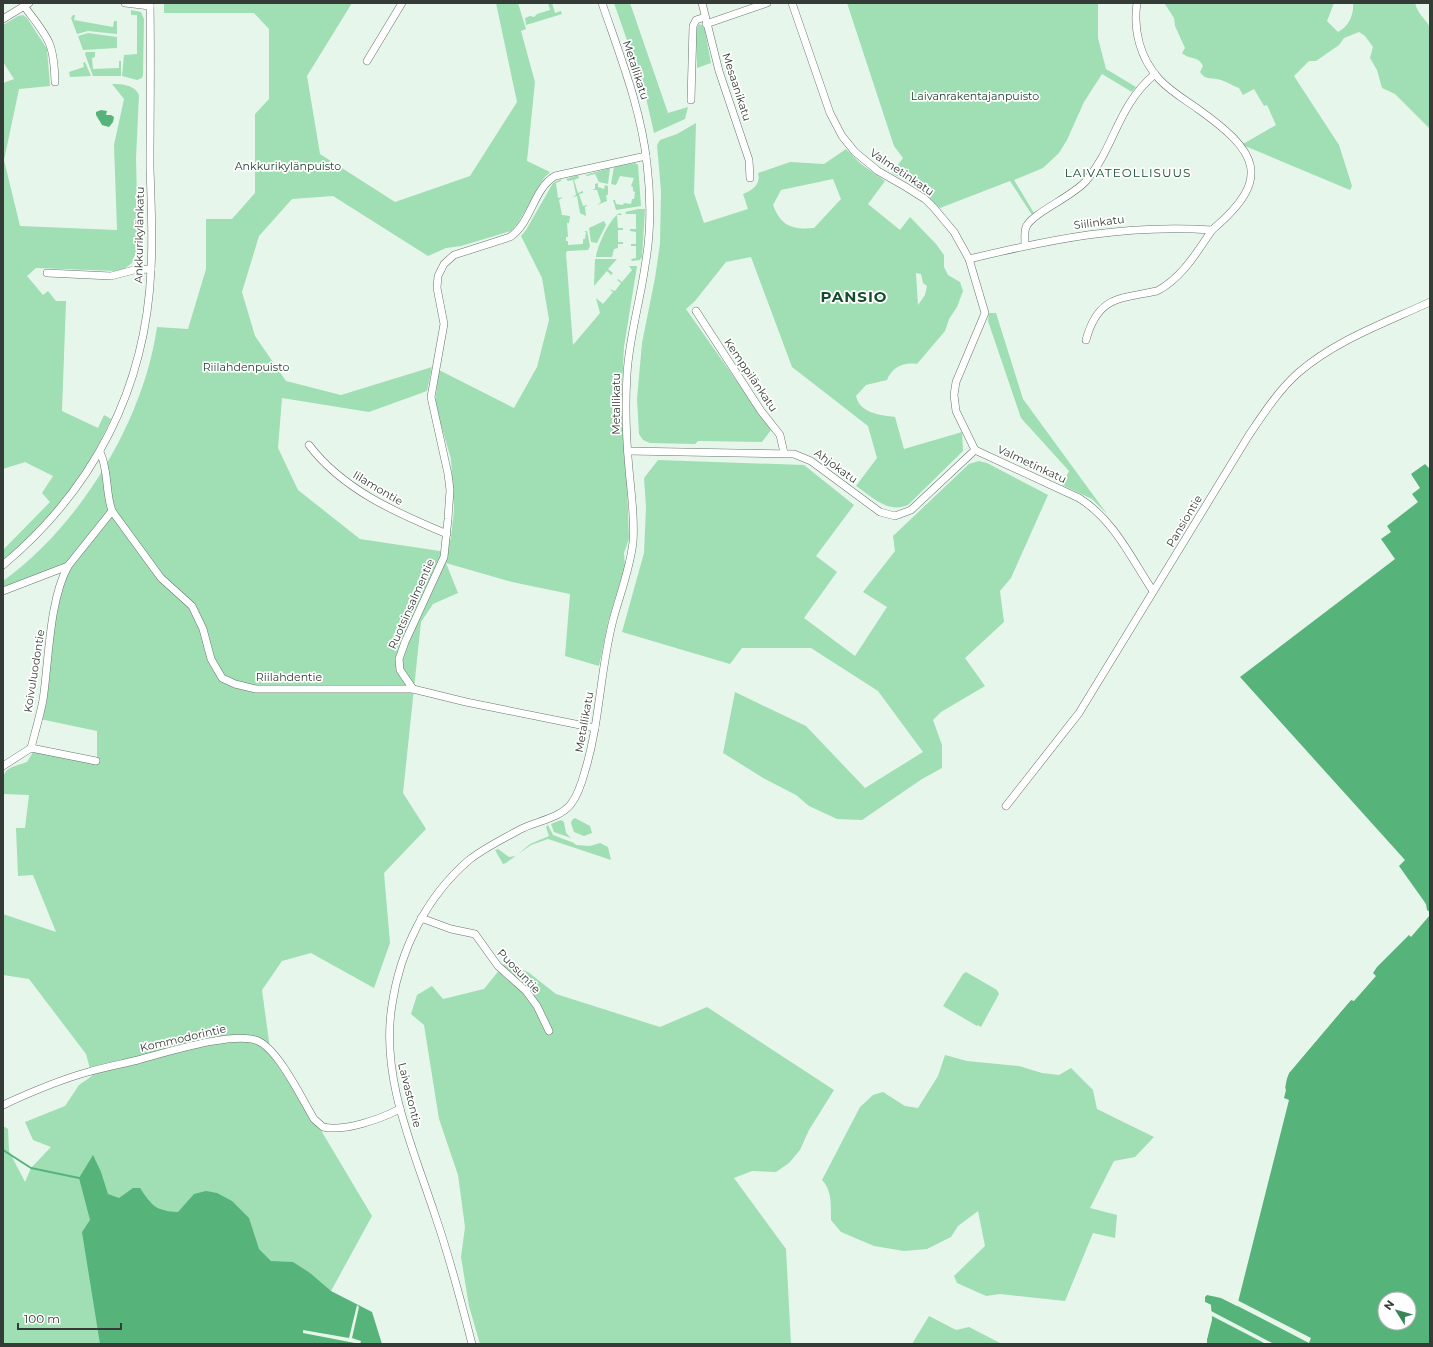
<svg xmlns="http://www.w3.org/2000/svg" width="1433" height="1347" font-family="Montserrat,sans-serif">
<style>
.green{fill:#a0deb4;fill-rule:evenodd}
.water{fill:#56b37a;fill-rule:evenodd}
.pier{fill:#e7f6eb}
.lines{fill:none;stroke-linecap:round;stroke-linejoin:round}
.stream{stroke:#56b37a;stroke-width:2}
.minor-casing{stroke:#68756c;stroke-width:8}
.minor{stroke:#fff;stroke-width:7}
.labels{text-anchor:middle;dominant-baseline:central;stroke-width:3.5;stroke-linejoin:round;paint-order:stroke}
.street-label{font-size:11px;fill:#353b37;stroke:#fefffe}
.park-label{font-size:11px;fill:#183f28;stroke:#fefffe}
.neighbourhood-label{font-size:12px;letter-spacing:1px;fill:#144d2d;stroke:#fefffe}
.district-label{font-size:15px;font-weight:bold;letter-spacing:1px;fill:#144d2d;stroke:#fefffe}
</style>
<rect width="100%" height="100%" fill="#e7f6eb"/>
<!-- green -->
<g class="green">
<path d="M164,3H352L307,76L320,154L395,202L470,176L517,102L496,3H518L526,29L521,31L535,82L527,161L550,172L544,178L518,223L511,231L461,246L446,248L428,256L333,196L292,199L259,236L242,292L255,336L286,381L341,395L432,367L427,391L369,412L282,398L278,448L298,490L360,539L440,551L445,559L451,537L454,510L451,459L435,404L439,370L514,408L537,367L549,320L542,278L521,236L526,230L553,183L561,179V181L556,183L558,198L563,197L559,200L562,215L570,216L569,223H567L568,237H566V241H568V245L583,244V239H585L586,232L584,231H587L590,246L588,250L567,251L566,253L573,345L600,313L596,298L603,304L613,292L609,289L615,291L621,283L617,280L618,279L622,282L632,270L629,266H637L624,347L621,404L627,484L629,539L624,553L625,566L608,622L599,666L565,656L570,594L512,582L446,563L458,593L433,604L421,622L403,793L426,829L384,873L390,943L374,988L311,953L282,961L262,990L271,1056L322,1132L372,1216L331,1291L218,1344H3V1126L8,1129L9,1151L25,1182L31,1168L51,1147L33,1140L25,1122L65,1106L79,1085L92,1076L86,1054L29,979L3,975V914L56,932L33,875L18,876L16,828H25L29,795L3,794C3,768 3,770 27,762L33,752L97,764V731L40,719L60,590L69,570L61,567L3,590V581C80,526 144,420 157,327L188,329L206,269V219H232L255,193V114L269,99V29L254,13H164Z"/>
<path d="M548,3H552L555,13L561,11L562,14L526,25L525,18L530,16L534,17L537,14L550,10Z"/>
<path d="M614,3H630L668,113L688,107L685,119L654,133L644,89Z"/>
<path d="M847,3H1098V38L1106,69L1136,87L1132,92L1102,74L1084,102L1067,140L1059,153L1043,168L1014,180L1034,213L1032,215L1010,181L940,208L918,188L892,173L903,158L894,146Z"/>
<path d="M1334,3L1327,21L1338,32C1349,26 1354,15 1353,3H1415C1419,17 1426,18 1430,28V129L1395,94L1382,88L1377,70L1370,58L1373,47L1365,36L1359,32L1344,38L1339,45L1316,61H1309L1294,76L1339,145L1352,186L1350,190L1245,146L1243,144L1276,125L1267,105L1264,106L1254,89L1243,95L1239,88C1233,86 1227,82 1221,80C1212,77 1206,81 1200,72L1203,66C1198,55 1189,60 1182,53L1185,48L1175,26L1174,18L1165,4Z"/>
<path d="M131,10L141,12L144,19L143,75L142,78L137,80L122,76L124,55L137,54V15H131Z"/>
<path d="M23,15L27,18L47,49L50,86L19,89L4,160L20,226L117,230L114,145L124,99L112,84C122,84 135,85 139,95L136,158L138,246L132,263L124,269L115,271L36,268L27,276L43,295L48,291L56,301H66L62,411L98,428L104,415L111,419C87,473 50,523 3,560V550L50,502L42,493L53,476L25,462L3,469V83L14,79L3,62V25L18,16Z"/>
<path d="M73,15H75L74,20L113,27L114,21H117V34L88,31L77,34L71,18Z"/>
<path d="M699,24L704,26L711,63L697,68L696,30Z"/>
<path d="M88,33L117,37V48L83,50L78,36Z"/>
<path d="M86,52H95V57L92,58L93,69L119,68V61H121V76H93L85,54Z"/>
<path d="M85,62L91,76L70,77L69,72L84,67L83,63Z"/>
<path d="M696,123L694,193L704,223L748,209L743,194C753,190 761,184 758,173L790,162L824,164L846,149L861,164L885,181L868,204L900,230L910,217L936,244L944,255V267L948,275L960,282L963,291L957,307L949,319L945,331L917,364C904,362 892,367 887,380L866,385L856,396C860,413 879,415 895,417L904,449L962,432L963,451L908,505C888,514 871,496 856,486L877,458L868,426L792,367L751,257L726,262L695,301L686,309L771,430L762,442L698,441L695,444L650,443L643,440L639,434L637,399L642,343L655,278L660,244L661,191L657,145L660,140L677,134ZM833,179L841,199L814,228C792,230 781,226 773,205L781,190ZM916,273L921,274L923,283L927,286L925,295L918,305Z"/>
<path d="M635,163L638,165L641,206L616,210L613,200H615L616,204L623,205L624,203L631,204L632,199H634L635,192L633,191V187L631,186L634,178L620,176L616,185L611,184L614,167Z"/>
<path d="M610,168L608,184L599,182L595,174L587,176L585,175Z"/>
<path d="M578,175L579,178L574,180L578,193L583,191V193L579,194L583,206L588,205L585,207L586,216L580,213L577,196L572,197L576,195L573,180L568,181L566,179Z"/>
<path d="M598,183V187L604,189L605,185L608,186V195H606L607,201L597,205L601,202L597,190H592L595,189V184Z"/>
<path d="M638,209H645L642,257L640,260L632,261L631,259L636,258V246H631V244H636V232L630,231V229H636V214H626L625,212Z"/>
<path d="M620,213L622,215H617L618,228H623V230H618V242H623V244H618V248L614,249L612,257H596C597,247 610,217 620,213Z"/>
<path d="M604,221L606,225L597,243L591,242L589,228Z"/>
<path d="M595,259H617L608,269L613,273L611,275L607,271L594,286Z"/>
<path d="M989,313H996L1023,399L1107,514L1092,499L1062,485L1069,471L1021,418L988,321Z"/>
<path d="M658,460L804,465L854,505L816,556L837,572L804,618L855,656L887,607L863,592L895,551L893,536L969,464L979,461L987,463L1048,495L1011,578L1000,591L1004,622L965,658L985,686L941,712L933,720L942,745V768L922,779L862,820L837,819L809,806L796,795L765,779L723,753L735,692L806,726L865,788L923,752L878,691L811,648H742L730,664L622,632L644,553L646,507L644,478Z"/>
<path d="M575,818L590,826L592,833L584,836L574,832L571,823L572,820Z"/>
<path d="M561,820L564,822L566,833L571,838L554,832L551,824Z"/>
<path d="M548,825L553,835L574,843L576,845L590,846L600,843L608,847L611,860L548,839L531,845L506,863L503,864L495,850L498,849L509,857L516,856L530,844L549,836L546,827Z"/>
<path d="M505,963L528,972L556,994L660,1027L707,1007L834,1090L809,1130L800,1150L789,1163L776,1172L752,1171L734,1178L786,1249L791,1344H480L469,1306L461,1257L465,1227L458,1175L439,1119L424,1025L411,1014L417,995L432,986L443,999L484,989Z"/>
<path d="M966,972L997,990L999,994L981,1027L978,1025L977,1026L943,1006L963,974Z"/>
<path d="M945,1055L967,1061L1019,1066L1042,1073L1059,1075L1071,1068L1093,1090L1097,1109L1154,1137L1135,1157L1114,1161L1090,1208L1117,1215L1115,1238L1093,1233L1065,1301L1000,1294L986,1296L957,1283L954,1276L985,1246L978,1211L958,1226L951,1237L927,1249L904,1251L874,1246L841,1232L831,1220C831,1206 832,1190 822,1180L860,1107L873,1095L883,1092L905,1106L918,1108L938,1076Z"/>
<path d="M929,1316L956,1330L969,1327L1002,1344H912Z"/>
</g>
<!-- water -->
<g class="water">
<path d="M101,110L107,111L106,115H111L114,117L113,122L109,127L102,125L96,115V112Z"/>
<path d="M1425,464L1430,469V912L1427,910L1426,904L1399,866L1405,860L1240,677L1395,559L1381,539L1391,532L1387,526L1418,502L1412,494L1420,488L1411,474Z"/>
<path d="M1430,915V1344H1207V1339L1212,1320L1211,1305L1205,1302V1297L1207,1295L1221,1298L1237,1306L1289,1100L1284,1098L1283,1095C1286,1091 1285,1081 1289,1073L1347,1004L1351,1000L1354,1001L1376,976L1373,973L1377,967L1409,935L1411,937ZM1385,1299H1409V1323H1385Z"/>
<path d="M93,1155L101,1172L108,1194L119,1198L133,1188H140C152,1206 156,1211 178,1212L194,1194L206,1191L217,1193L232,1201L249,1218L259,1249L271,1261L293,1262L310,1273L331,1291L372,1312L382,1344H100L82,1232L90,1220L79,1178Z"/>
</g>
<!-- pier -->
<g class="pier">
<path d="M1349,999L1351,1000L1289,1073L1284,1085L1286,1090L1284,1098H1282L1284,1090L1283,1081L1287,1072Z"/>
<path d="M1223,1297L1236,1303L1237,1300L1311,1338L1309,1343L1222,1298Z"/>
<path d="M1205,1302L1211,1305V1311L1274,1344H1266L1212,1316L1207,1339V1344H1205V1339L1210,1317L1209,1306L1205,1305Z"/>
<path d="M357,1305L359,1307L352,1338L361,1341L360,1344L303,1333V1330L349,1338Z"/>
</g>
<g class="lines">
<!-- stream -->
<path class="stream" d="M3,1150L31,1168L79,1178"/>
<!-- minor casing -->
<g class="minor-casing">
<g id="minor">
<path d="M125,3L150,6"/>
<path d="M702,3L719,71L749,160L750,178"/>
<path d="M792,3L830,113L842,136L855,152L878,171L906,187L925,199L934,208L954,232L969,259L985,313L956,382L954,395L956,411L975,450L1079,498C1114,520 1131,558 1153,591"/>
<path d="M24,6C48,38 54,41 55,82"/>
<path d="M3,19L29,3"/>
<path d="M706,24L767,3"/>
<path d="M367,61L402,3"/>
<path d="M691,100L693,26L696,20L705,17"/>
<path d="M1025,245C1025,239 1024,233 1026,227C1032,213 1072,197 1086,181C1115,147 1117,106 1155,74"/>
<path d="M969,259C1052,239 1126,224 1212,230C1274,178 1257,151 1198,109C1184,99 1170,91 1159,79C1140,58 1133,30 1137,3"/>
<path d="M47,273L111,276L134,270L151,269"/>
<path d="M696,311L761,411L780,435L784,453"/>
<path d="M1086,340C1098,296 1119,299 1157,291C1182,278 1197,252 1212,230"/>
<path d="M309,445C343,490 397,513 447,534"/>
<path d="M628,451L794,454L811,461L880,512L895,516L911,510L975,450"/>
<path d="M100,452C109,471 105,491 112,511L161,578L192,606L203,629L211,659L222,678L235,684L256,689H413L466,702L595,728"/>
<path d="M3,565C94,489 146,388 151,269C153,235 151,201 150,168C150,113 151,58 150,3"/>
<path d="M3,591L68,566L112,511"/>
<path d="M413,689L400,670L399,659L405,642L444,557L448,519L450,490L448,474L431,397L444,324L437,288L438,276L444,264L454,255L510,237C532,222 533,189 555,176L646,156"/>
<path d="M31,748L96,761"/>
<path d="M3,766L31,748C35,732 40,716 43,700C49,660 49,601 68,566"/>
<path d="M1006,806L1079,713L1249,435C1264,413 1278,391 1298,373C1336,340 1385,323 1430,302"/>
<path d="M421,918L451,929L475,934L498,966L526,991L537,1006L549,1031"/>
<path d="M3,1105C31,1092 59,1080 88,1072C105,1067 122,1064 138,1060C164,1053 239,1029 260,1042C280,1053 302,1099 314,1119L323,1127C345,1132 380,1119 400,1109"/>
<path d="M472,1344C461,1301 450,1259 436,1218C414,1150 380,1078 392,1005C400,950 426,897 469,860C484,848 503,839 519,830C536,821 559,819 571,804C578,795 582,782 585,771C600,722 600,670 613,620C620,594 630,569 633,542C635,518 631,493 629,469C626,437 625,406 627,374C629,338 640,302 645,266C651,233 651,198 647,164C641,108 620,56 602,3"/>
</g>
</g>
<!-- minor -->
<use href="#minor" class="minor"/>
</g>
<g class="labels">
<!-- street labels -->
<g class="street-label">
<text transform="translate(636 70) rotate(72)">Metallikatu</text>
<text transform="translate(737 87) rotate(72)">Mesaanikatu</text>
<text transform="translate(902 172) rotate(34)">Valmetinkatu</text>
<text transform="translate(1099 222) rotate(-7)">Siilinkatu</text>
<text transform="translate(139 235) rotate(-89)">Ankkurikylänkatu</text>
<text transform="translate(751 375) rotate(56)">Kemppilänkatu</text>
<text transform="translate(616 404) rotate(-90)">Metallikatu</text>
<text transform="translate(1032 464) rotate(25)">Valmetinkatu</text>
<text transform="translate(836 466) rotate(36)">Ahjokatu</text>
<text transform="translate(378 488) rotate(31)">Iilamontie</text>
<text transform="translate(1184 521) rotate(-59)">Pansiontie</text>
<text transform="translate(411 604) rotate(-66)">Ruotsinsalmentie</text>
<text transform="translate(34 671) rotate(-81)">Koivuluodontie</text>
<text x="289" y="677">Riilahdentie</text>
<text transform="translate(584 722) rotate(-80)">Metallikatu</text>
<text transform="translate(519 971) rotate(46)">Puosuntie</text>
<text transform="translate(183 1038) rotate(-13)">Kommodorintie</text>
<text transform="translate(410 1095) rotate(76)">Laivastontie</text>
</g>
<!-- park labels -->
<g class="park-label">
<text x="975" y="96">Laivanrakentajanpuisto</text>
<text x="288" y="166">Ankkurikylänpuisto</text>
<text x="246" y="367">Riilahdenpuisto</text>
</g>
<!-- neighbourhood labels -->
<g class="neighbourhood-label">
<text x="1128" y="172">LAIVATEOLLISUUS</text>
</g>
<!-- district labels -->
<g class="district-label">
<text x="854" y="296">PANSIO</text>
</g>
</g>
<!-- border -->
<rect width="1433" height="1347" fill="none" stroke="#353b37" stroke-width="8"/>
<!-- north arrow -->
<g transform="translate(1397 1311) rotate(307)"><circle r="19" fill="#fefffe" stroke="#aeb1ae"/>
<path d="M0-3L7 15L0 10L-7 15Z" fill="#378757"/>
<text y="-6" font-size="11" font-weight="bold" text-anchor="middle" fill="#353b37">N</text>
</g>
<!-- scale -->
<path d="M18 1323v6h103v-6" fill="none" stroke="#353b37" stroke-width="2"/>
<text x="24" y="1323" font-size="12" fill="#353b37" stroke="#fefffe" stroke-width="3" paint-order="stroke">100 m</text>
</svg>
